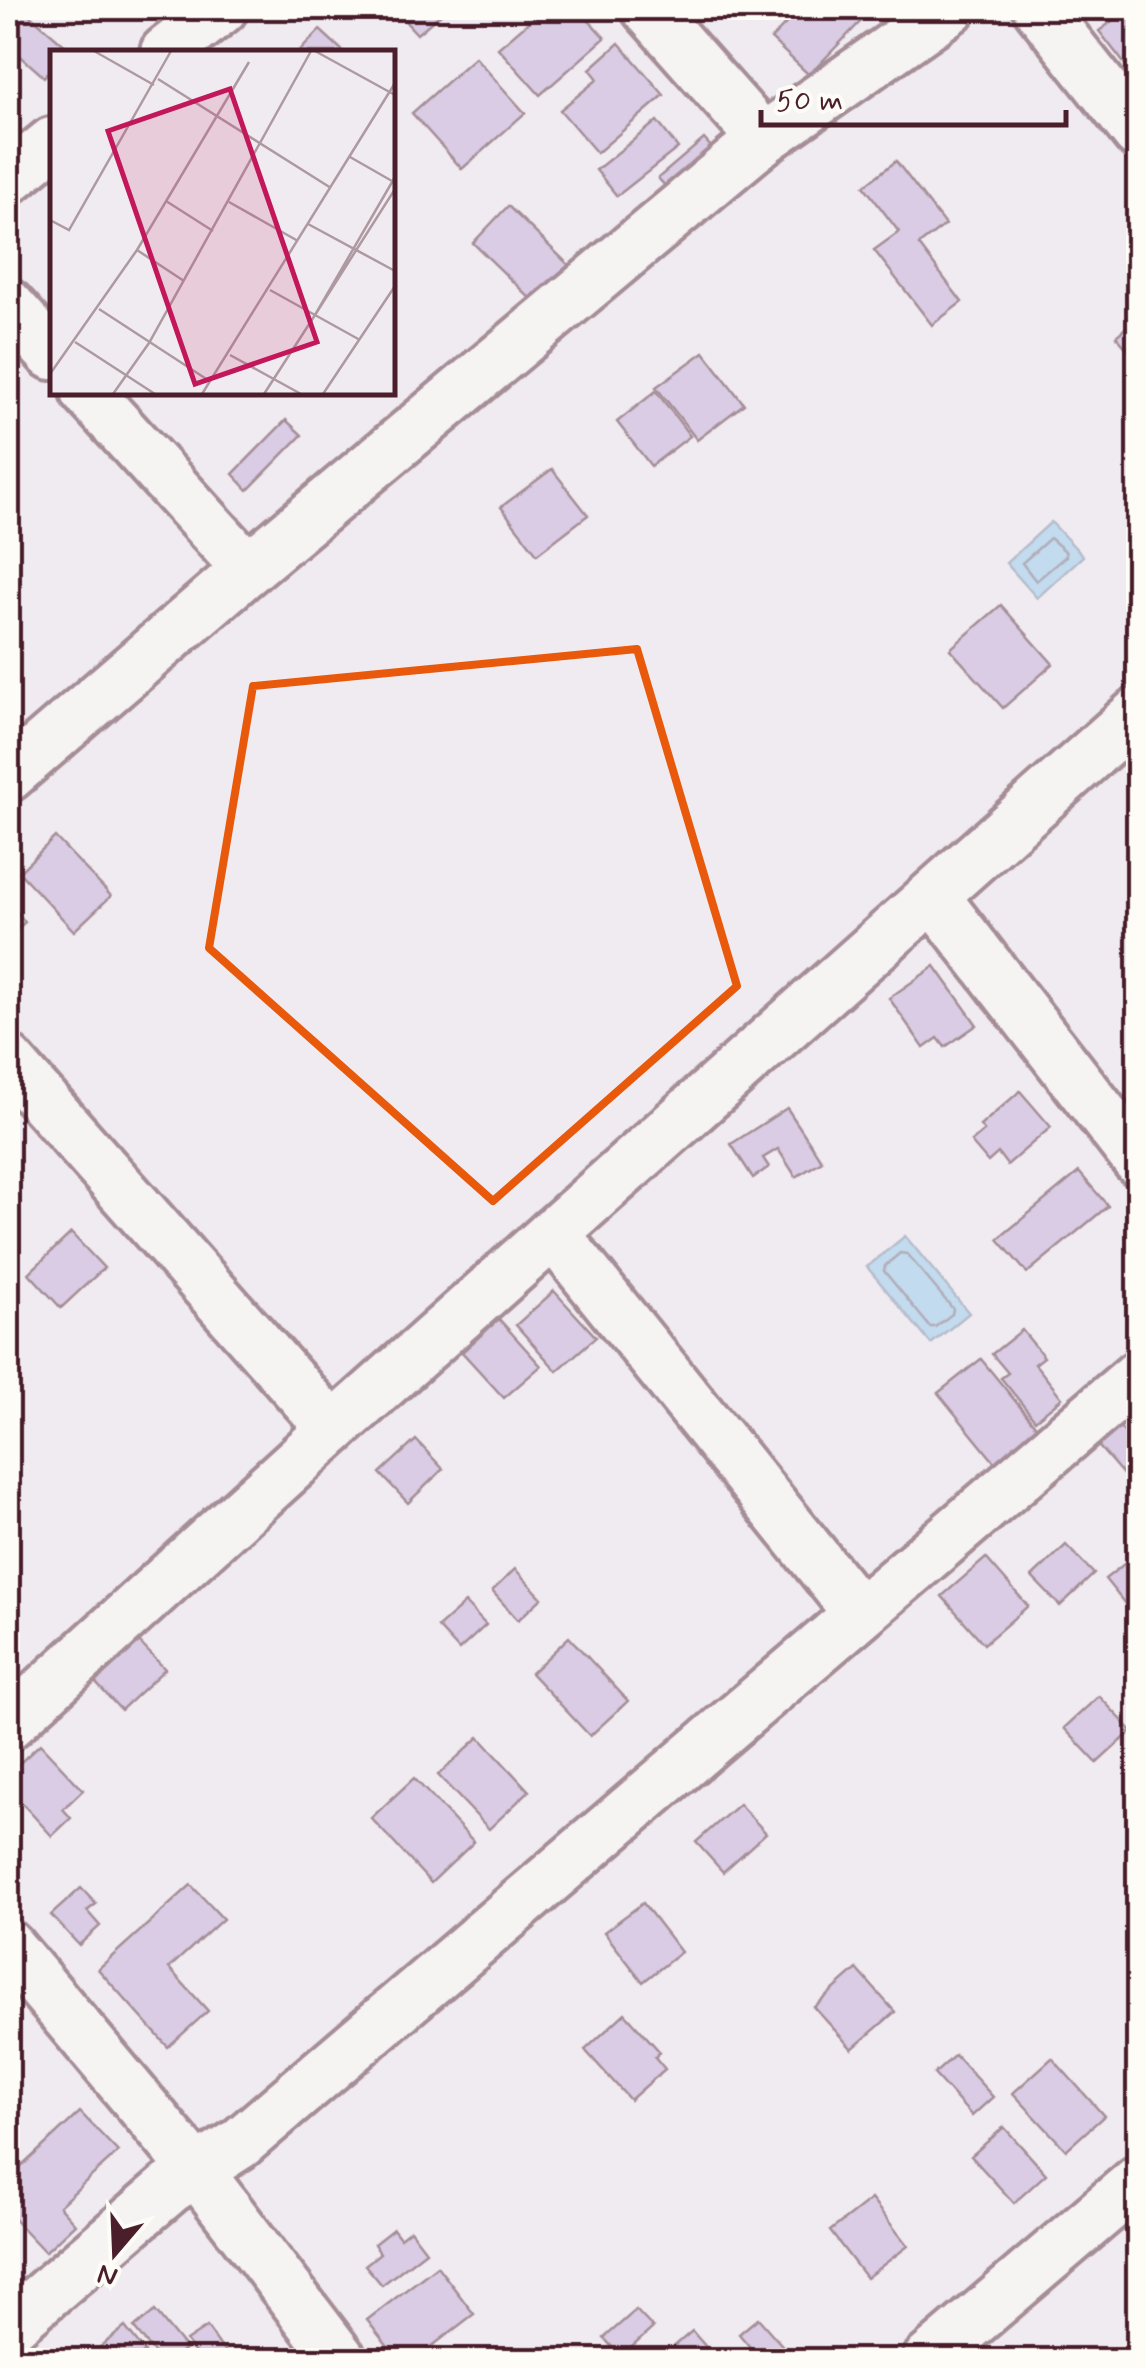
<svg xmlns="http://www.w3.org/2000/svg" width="1146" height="2368" font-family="Mynerve,sans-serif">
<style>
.water{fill:#8ac7ea;stroke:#70849e;stroke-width:2.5}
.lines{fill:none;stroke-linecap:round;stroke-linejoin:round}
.shore{stroke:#646277;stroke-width:2.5}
.building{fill:#bda6d4;stroke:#4a1f2b;stroke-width:2.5}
.minor-casing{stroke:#4a1f2b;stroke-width:58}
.minor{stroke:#fdfcf7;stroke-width:50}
.marked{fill:none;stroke:#e8590c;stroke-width:8;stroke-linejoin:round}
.inset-road{fill:none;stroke:#ae99a1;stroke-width:2.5}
.view{fill:#c2185b;fill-opacity:0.15;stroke:#c2185b;stroke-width:5}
.inset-edge{fill:none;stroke:#4a1f2b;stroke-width:5}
</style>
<rect width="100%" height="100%" fill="#f0ebf0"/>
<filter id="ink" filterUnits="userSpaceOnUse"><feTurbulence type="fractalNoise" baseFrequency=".01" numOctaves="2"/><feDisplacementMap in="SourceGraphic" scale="20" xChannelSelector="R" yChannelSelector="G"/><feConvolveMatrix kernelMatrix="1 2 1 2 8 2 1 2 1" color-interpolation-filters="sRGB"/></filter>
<g filter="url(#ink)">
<!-- water -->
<g class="water">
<path d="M1051,522L1083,556L1037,598L1006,563Z"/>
<path d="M905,1236L969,1313L931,1344L867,1267Z"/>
</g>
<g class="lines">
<!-- shore -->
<g class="shore">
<path d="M1050,538L1065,551L1066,556L1036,581L1022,563Z"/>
<path d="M900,1253L907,1254L953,1309L952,1314L935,1327H930L884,1271L885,1266Z"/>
</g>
</g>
<!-- building -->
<g class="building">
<path d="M393,8H448L417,34Z"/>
<path d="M545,8H577L605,38L540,95L498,48Z"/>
<path d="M801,8H849L862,20L809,75L771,39Z"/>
<path d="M1130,8H1138V81L1099,31Z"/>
<path d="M23,9L69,49L65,52H52V67L44,77L8,45V26Z"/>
<path d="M320,30L344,52H299Z"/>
<path d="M619,43L664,95L597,153L560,110L598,79L590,69Z"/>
<path d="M475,57L525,113L462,169L412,113Z"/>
<path d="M657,121L678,148L617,196L596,170Z"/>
<path d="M704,139L725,163L680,202L658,178Z"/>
<path d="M896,161L945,225L919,245L962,302L932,325L874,250L899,232L864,186Z"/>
<path d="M508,206L574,270L539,307L473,243Z"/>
<path d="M1138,317V361L1116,336Z"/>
<path d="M704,352L744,404L697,440L656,387Z"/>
<path d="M656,391L690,436L651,466L617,422Z"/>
<path d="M286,420L302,435L248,490L233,474Z"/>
<path d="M552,469L588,515L537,554L501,507Z"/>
<path d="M1001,605L1053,664L1003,708L950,649Z"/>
<path d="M55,837L111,896L74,931L19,872Z"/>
<path d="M8,901L25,922L8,937Z"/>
<path d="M935,966L977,1025L945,1047L938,1038L924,1048L889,998Z"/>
<path d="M1020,1091L1051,1127L1007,1165L998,1153L988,1162L971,1142L984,1131L980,1126Z"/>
<path d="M787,1108L822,1161L796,1177L778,1149L763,1158L769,1167L753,1178L731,1144Z"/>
<path d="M1079,1172L1108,1206L1027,1273L998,1239Z"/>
<path d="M71,1233L104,1268L61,1308L29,1273Z"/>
<path d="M554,1291L596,1337L557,1371L516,1325Z"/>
<path d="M499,1319L541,1366L504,1398L462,1352Z"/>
<path d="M1022,1330L1044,1357L1035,1364L1062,1398L1035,1420L1001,1378L1008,1373L992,1354Z"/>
<path d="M981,1359L1039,1430L996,1464L938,1393Z"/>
<path d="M1116,1423L1138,1448V1467L1126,1478L1095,1442Z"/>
<path d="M416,1440L443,1469L408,1503L380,1473Z"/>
<path d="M1066,1545L1094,1574L1060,1606L1032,1577Z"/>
<path d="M1138,1553V1620L1105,1579Z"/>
<path d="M986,1558L1028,1606L984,1644L942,1596Z"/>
<path d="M515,1569L542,1598L518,1620L492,1591Z"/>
<path d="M465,1603L486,1625L459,1650L438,1627Z"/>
<path d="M569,1637L628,1701L590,1736L531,1673Z"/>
<path d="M139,1642L165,1669L121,1710L95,1682Z"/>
<path d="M1099,1696L1132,1731L1097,1763L1064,1728Z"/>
<path d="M479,1737L529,1791L489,1829L438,1775Z"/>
<path d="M40,1744L83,1790L63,1809L71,1818L52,1836L8,1788V1774Z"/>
<path d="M414,1778L474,1842L431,1883L371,1818Z"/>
<path d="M739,1804L766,1833L723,1872L696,1842Z"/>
<path d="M191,1885L223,1919L169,1968L208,2011L168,2047L98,1969Z"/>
<path d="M81,1888L96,1904L87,1911L100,1926L79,1945L51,1915Z"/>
<path d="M643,1903L681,1952L643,1982L604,1932Z"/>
<path d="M857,1969L895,2012L852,2049L814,2007Z"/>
<path d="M625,2013L660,2052L655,2057L665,2069L630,2100L585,2050Z"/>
<path d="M955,2055L993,2097L972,2116L934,2074Z"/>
<path d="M1052,2058L1104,2116L1066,2150L1013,2093Z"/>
<path d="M80,2112L118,2152L59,2206L75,2224L45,2252L8,2213V2179Z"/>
<path d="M1004,2127L1046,2174L1014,2203L971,2156Z"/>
<path d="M871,2199L908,2246L866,2278L830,2231Z"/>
<path d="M393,2229L400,2238L410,2230L426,2251L382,2285L365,2265L380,2253L374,2244Z"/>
<path d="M437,2266L474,2314L414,2360H398L367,2320Z"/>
<path d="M636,2310L653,2328L621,2357L604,2338Z"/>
<path d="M155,2311L186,2349L171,2360H160L134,2328Z"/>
<path d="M758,2318L795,2360H761L739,2334Z"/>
<path d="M125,2327L145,2352L135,2360H93L89,2356Z"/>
<path d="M207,2327L230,2360H200L186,2341Z"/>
<path d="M692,2331L714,2356L709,2360H666L662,2357Z"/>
</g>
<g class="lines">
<!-- minor casing -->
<g class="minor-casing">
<g id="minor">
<path d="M647,8L763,139"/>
<path d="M1039,8L1138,133"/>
<path d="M166,52L222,8"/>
<path d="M8,179L52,143"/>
<path d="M8,305L52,354"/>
<path d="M87,392L248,569"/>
<path d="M8,776L248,569L763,139L950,8"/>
<path d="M933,896L1138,1160"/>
<path d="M8,1061L333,1429"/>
<path d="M553,1233L859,1613"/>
<path d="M8,1724L333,1429L1138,713"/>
<path d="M8,1946L197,2171L341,2360"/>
<path d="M8,2327L170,2188L239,2144L1138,1376"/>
<path d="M928,2360L1138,2181"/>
</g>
</g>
<!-- minor -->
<use href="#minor" class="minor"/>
</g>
</g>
<!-- marked area -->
<path d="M0 0H1146V2368H0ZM637,649L737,986L493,1201L209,948L253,686Z" fill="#f0ebf0" fill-opacity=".55" fill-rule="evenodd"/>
<path class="marked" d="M637,649L737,986L493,1201L209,948L253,686Z"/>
<!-- overview -->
<g transform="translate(50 50)">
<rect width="345" height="345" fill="#f0ebf0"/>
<path class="inset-road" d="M44,1L104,35M265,1L345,45M108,29L281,138M300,107L342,131M345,127L265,265L345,139M116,151L163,181M179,152L248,191M0,170L19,180L121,1M258,174L345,221M87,200L134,231M220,240L310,290M49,259L161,332M25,292L105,344M180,305L251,344M0,324L87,200L199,12M63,344L99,293L261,1M152,344L345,33M214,344L265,265M273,344L345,236"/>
<path class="view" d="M180,39L267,292L145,334L58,81Z"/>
<rect width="345" height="345" class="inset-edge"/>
</g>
<!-- margin -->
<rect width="1146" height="2368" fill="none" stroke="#fdfcf7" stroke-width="40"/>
<rect x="20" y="20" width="1106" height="2328" fill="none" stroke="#4a1f2b" stroke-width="4" filter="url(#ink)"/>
<!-- north arrow -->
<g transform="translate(115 2253) rotate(199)" stroke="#fdfcf7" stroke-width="8" paint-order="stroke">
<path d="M0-8L18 38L0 25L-18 38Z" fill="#4a1f2b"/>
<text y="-15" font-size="28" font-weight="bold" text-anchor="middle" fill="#4a1f2b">N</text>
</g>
<!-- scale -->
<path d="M761 110v15h305v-15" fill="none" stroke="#4a1f2b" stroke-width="5"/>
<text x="776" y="110" font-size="30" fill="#4a1f2b" stroke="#fdfcf7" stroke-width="8" paint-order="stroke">50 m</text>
</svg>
